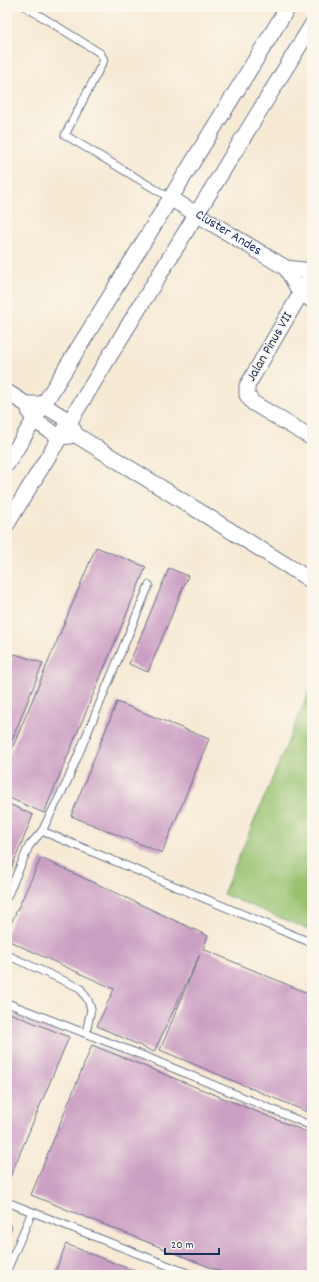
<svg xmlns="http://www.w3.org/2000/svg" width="319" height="1282" font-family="Dekko,sans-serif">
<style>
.green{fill:#97c16e;stroke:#597866}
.building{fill:#cb9fc3}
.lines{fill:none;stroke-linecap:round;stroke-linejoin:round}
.lane-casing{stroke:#687088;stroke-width:9}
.street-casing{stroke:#687088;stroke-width:17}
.lane{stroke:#fff;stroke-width:7}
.street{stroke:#fff;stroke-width:15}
.labels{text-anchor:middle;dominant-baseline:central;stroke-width:3;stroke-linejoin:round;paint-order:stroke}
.street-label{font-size:14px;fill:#1b2f5e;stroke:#fbf7ec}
</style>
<rect width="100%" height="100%" fill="#fbf7ec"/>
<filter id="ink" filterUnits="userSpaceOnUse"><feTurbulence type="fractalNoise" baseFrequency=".025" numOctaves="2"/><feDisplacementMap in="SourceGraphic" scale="8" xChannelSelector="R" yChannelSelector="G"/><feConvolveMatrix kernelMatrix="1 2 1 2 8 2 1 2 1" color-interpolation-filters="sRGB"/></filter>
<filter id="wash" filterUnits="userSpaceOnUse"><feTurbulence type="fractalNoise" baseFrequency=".012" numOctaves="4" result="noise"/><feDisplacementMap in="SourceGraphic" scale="16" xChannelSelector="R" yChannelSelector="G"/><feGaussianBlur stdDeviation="0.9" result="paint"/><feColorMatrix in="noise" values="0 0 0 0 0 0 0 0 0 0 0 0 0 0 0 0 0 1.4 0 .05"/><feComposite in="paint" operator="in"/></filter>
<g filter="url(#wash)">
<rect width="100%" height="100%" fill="#f6ead5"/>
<!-- green -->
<path class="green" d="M312,685V931L223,894Z"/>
<g id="blocks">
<!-- building -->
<g class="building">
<path d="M96,547L146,567L44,813L7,797V761Z"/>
<path d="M169,568L188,576L148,672L129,664Z"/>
<path d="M15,654L43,663L7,752V667Z"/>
<path d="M117,702L209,739L162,853L71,816Z"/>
<path d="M7,803L33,815L7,879Z"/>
<path d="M41,858L208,936L203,949L312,995V1114L160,1050L200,954L154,1052L97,1026L114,989L7,940V932Z"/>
<path d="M7,1012L69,1037L7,1184Z"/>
<path d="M92,1045L312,1134V1275H229L31,1195Z"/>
<path d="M7,1224L12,1227L7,1239Z"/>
<path d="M66,1244L144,1275H54Z"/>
</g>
</g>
</g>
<g filter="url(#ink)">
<use href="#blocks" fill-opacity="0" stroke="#687088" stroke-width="1"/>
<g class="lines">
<!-- lane casing -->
<g class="lane-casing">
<g id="lane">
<path d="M26,7L100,53L104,60L65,135L170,198"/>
<path d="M42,831L312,943"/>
<path d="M7,897L29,846L42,831L67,782L149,585"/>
<path d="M7,955L80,988L88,1000L91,1009L86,1033"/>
<path d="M7,1003L144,1056L312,1126"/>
<path d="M7,1202L192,1275"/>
<path d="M7,1270L32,1212"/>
</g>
</g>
<!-- street casing -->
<g class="street-casing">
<g id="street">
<path id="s1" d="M170,198L286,268L312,271"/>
<path d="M286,268L301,294L312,300"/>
<path d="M312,274L247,386V395L253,403L312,438"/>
<path d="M7,392L26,404H42L69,421L76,435L312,581"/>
<path d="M29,410L33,420L60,437L70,436"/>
<path d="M7,464L288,7"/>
<path d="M7,524L312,25"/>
</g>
</g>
<!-- lane -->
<use href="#lane" class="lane"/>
<!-- street -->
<use href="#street" class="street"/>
</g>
</g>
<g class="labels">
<!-- street labels -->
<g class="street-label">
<text stroke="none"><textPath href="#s1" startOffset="68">Cluster Andes</textPath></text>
<text transform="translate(270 347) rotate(-60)">Jalan Pinus VII</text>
</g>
</g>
<!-- margin -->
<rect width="319" height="1282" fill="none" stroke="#fbf7ec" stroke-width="24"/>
<!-- scale -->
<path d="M165 1248v6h54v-6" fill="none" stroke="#1b2f5e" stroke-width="2"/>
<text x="171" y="1248" font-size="12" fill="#1b2f5e" stroke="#fbf7ec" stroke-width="3" paint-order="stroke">20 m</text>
</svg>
